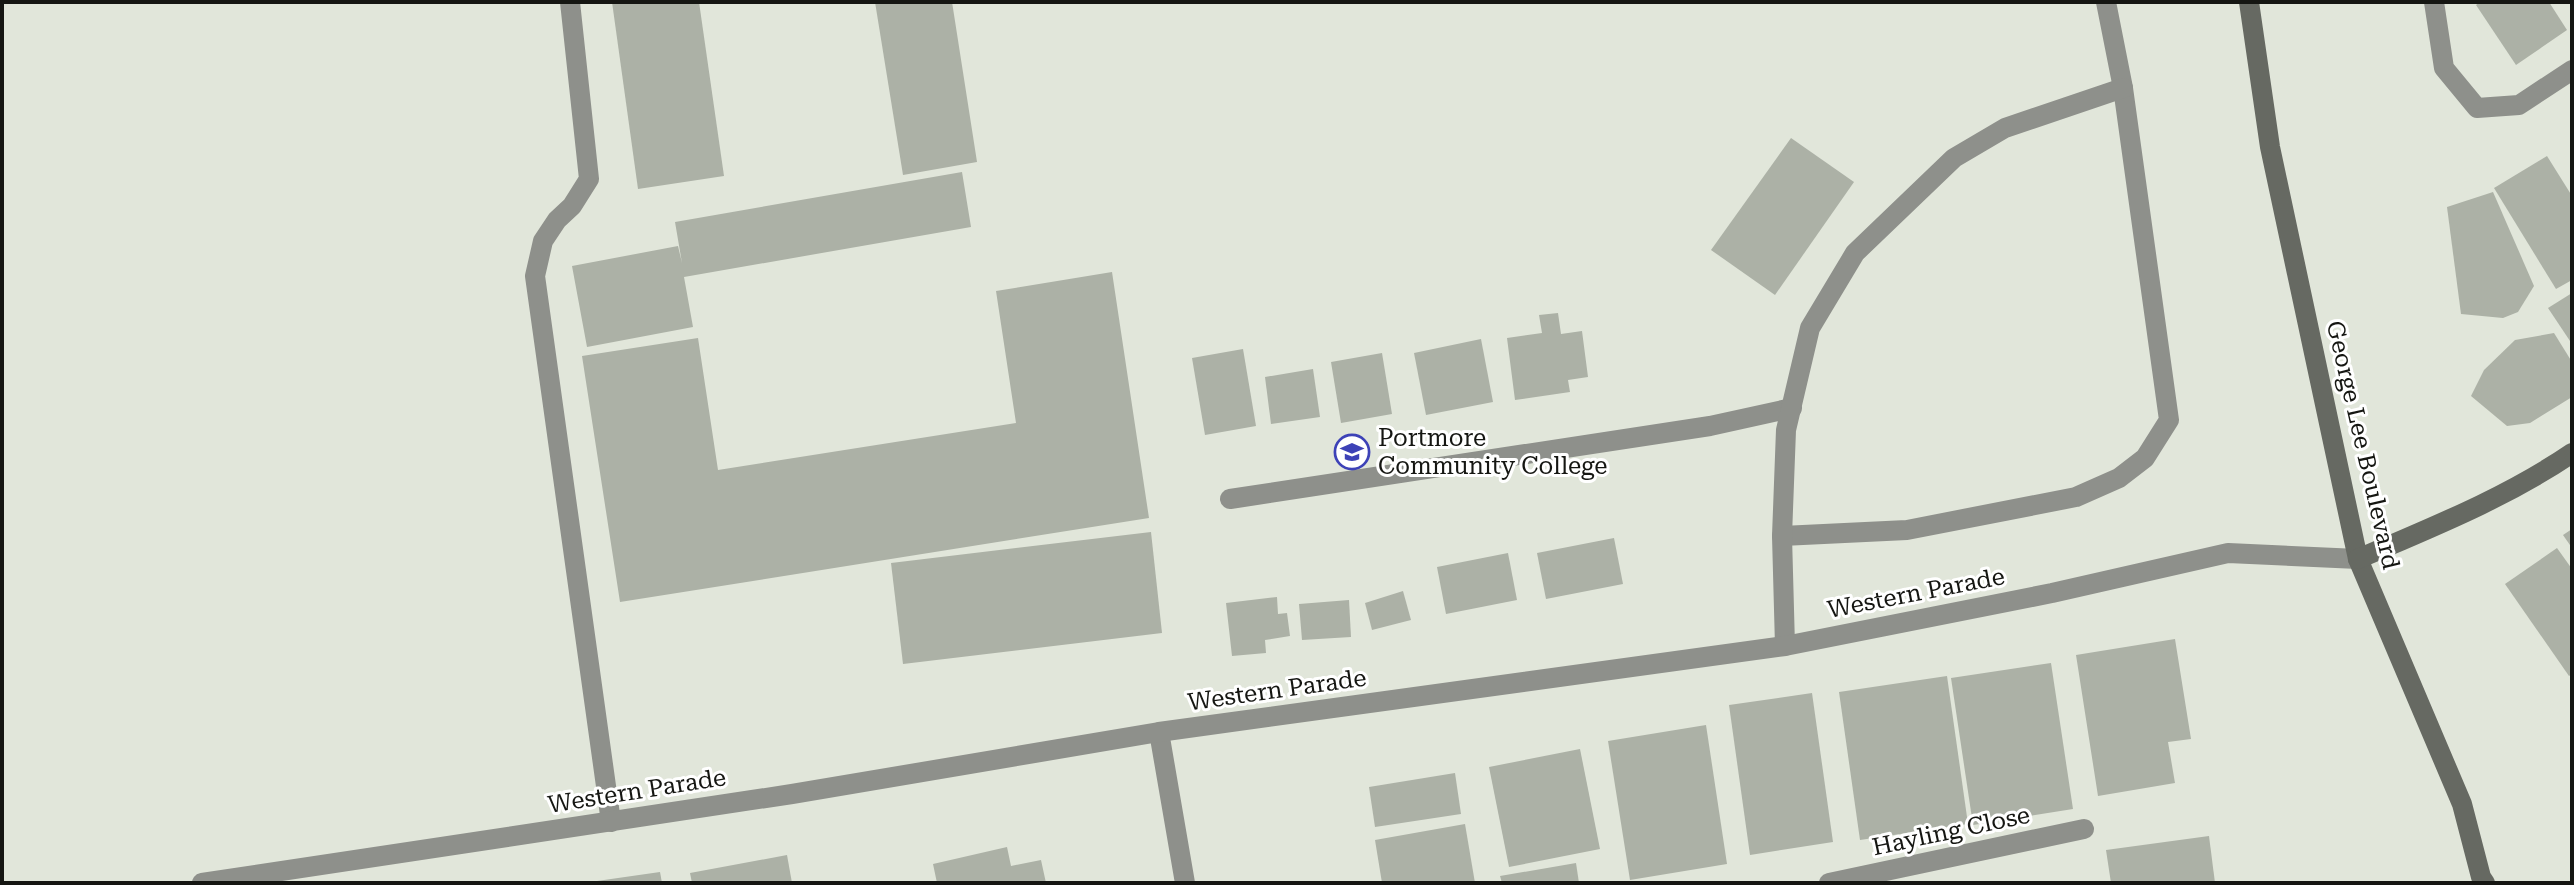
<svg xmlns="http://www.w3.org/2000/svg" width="2574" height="885" font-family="'Roboto Serif',serif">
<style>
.building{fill:#acb1a6}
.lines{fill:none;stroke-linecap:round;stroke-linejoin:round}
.lane{stroke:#8e908b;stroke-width:20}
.street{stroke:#8e908b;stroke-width:20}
.secondary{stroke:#666962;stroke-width:20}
.labels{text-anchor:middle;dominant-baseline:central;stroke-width:6;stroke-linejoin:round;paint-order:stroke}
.poi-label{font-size:24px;fill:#151612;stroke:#fff;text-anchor:start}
.street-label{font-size:24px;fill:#151612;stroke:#fff}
</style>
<rect width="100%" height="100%" fill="#e1e6da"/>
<!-- building -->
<g class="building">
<path d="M612,2H699L724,176L638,189Z"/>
<path d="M875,2H952L977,162L903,175Z"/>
<path d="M2480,2H2549L2567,30L2516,65L2476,5Z"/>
<path d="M1791,138L1854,182L1775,295L1711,250Z"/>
<path d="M2547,156L2572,196V280L2556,289L2494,188Z"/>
<path d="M962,172L971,227L684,277L693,327L587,347L572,266L678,246L682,263L675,222Z"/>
<path d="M2493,192L2534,286L2518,312L2503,318L2461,314L2447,207Z"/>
<path d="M1112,272L1149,518L620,602L582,356L698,338L718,470L1016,423L996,291Z"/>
<path d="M2572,293V344L2548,308Z"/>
<path d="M1558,313L1561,334L1582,331L1588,377L1568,380L1570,392L1515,400L1507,338L1542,333L1539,315Z"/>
<path d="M2554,333L2572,362V397L2530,423L2507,426L2471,396L2484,370L2515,340Z"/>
<path d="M1481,339L1493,402L1426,415L1414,353Z"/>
<path d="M1243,349L1256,426L1205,435L1192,358Z"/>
<path d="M1382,353L1392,414L1341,423L1331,362Z"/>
<path d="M1313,369L1320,417L1271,424L1265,377Z"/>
<path d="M2572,529V548L2563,535Z"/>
<path d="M1151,532L1162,633L903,664L891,563Z"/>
<path d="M1614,538L1623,584L1546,599L1537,553Z"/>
<path d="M2557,548L2572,569V674L2569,676L2505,584Z"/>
<path d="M1508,553L1517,600L1446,614L1437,567Z"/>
<path d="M1403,591L1411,620L1372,630L1365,603Z"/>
<path d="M1277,597L1278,614L1287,613L1290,636L1265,640L1266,653L1232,656L1226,603Z"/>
<path d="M1349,600L1351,637L1302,640L1299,604Z"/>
<path d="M2175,639L2191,739L2168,742L2175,783L2098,796L2076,655Z"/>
<path d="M2051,663L2073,809L1973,825L1951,678Z"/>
<path d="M1947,676L1968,824L1860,840L1839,692Z"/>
<path d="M1812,693L1833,842L1750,855L1729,705Z"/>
<path d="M1706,725L1727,864L1630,880L1608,741Z"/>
<path d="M1580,749L1600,849L1509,867L1489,767Z"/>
<path d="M1455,773L1461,814L1375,827L1369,787Z"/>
<path d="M1465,824L1475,883H1382L1375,840Z"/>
<path d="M2209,836L2215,883H2111L2106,850Z"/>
<path d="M1007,847L1011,866L1041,860L1046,883H937L933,864Z"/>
<path d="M787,855L792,883H692L690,873Z"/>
<path d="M1576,863L1579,883H1502L1500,876Z"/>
<path d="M660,872L662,883H597V881Z"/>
</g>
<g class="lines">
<!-- lane -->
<g class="lane">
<path d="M570,2L589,179L572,206L557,220L543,241L535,276L611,822"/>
<path d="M1230,499L1710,426L1792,408"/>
<path d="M1782,536L1907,530L2076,497L2119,478L2145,458L2169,420L2123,88L2106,2"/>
<path d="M1785,646L1782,536L1786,430L1810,328L1855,253L1954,158L2005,128L2123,88"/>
</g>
<!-- street -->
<g class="street">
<path d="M2434,2L2444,68L2477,108L2519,105L2572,70"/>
<path d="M1159,732L1185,883"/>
<path d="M202,883L792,794L1159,732L1785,646L2052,593L2228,553L2358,559"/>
<path d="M1829,883L2084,829"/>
</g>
<!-- secondary -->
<g class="secondary">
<path d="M2249,2L2270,147L2358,559L2462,804L2481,877L2485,883"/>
<path d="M2358,559C2430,528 2506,498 2572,453"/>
</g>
</g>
<!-- icons -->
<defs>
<g id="university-ring" transform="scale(1.8)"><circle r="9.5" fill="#fff" stroke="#3d42b7" stroke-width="1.5"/><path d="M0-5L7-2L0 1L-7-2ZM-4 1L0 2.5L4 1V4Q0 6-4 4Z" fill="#3d42b7"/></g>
</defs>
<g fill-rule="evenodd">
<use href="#university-ring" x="1352" y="452"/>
</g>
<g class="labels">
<!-- poi labels -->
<g class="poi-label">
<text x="1378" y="438">Portmore<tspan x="1378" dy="28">Community College</tspan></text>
</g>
<!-- street labels -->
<g class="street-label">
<text transform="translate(2363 445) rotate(77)">George Lee Boulevard</text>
<text transform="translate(1916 593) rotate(-11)">Western Parade</text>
<text transform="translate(1277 690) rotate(-8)">Western Parade</text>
<text transform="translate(637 791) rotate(-9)">Western Parade</text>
<text transform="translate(1951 831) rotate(-12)">Hayling Close</text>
</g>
</g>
<!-- border -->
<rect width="2574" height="885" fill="none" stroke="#151612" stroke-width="8"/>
</svg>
